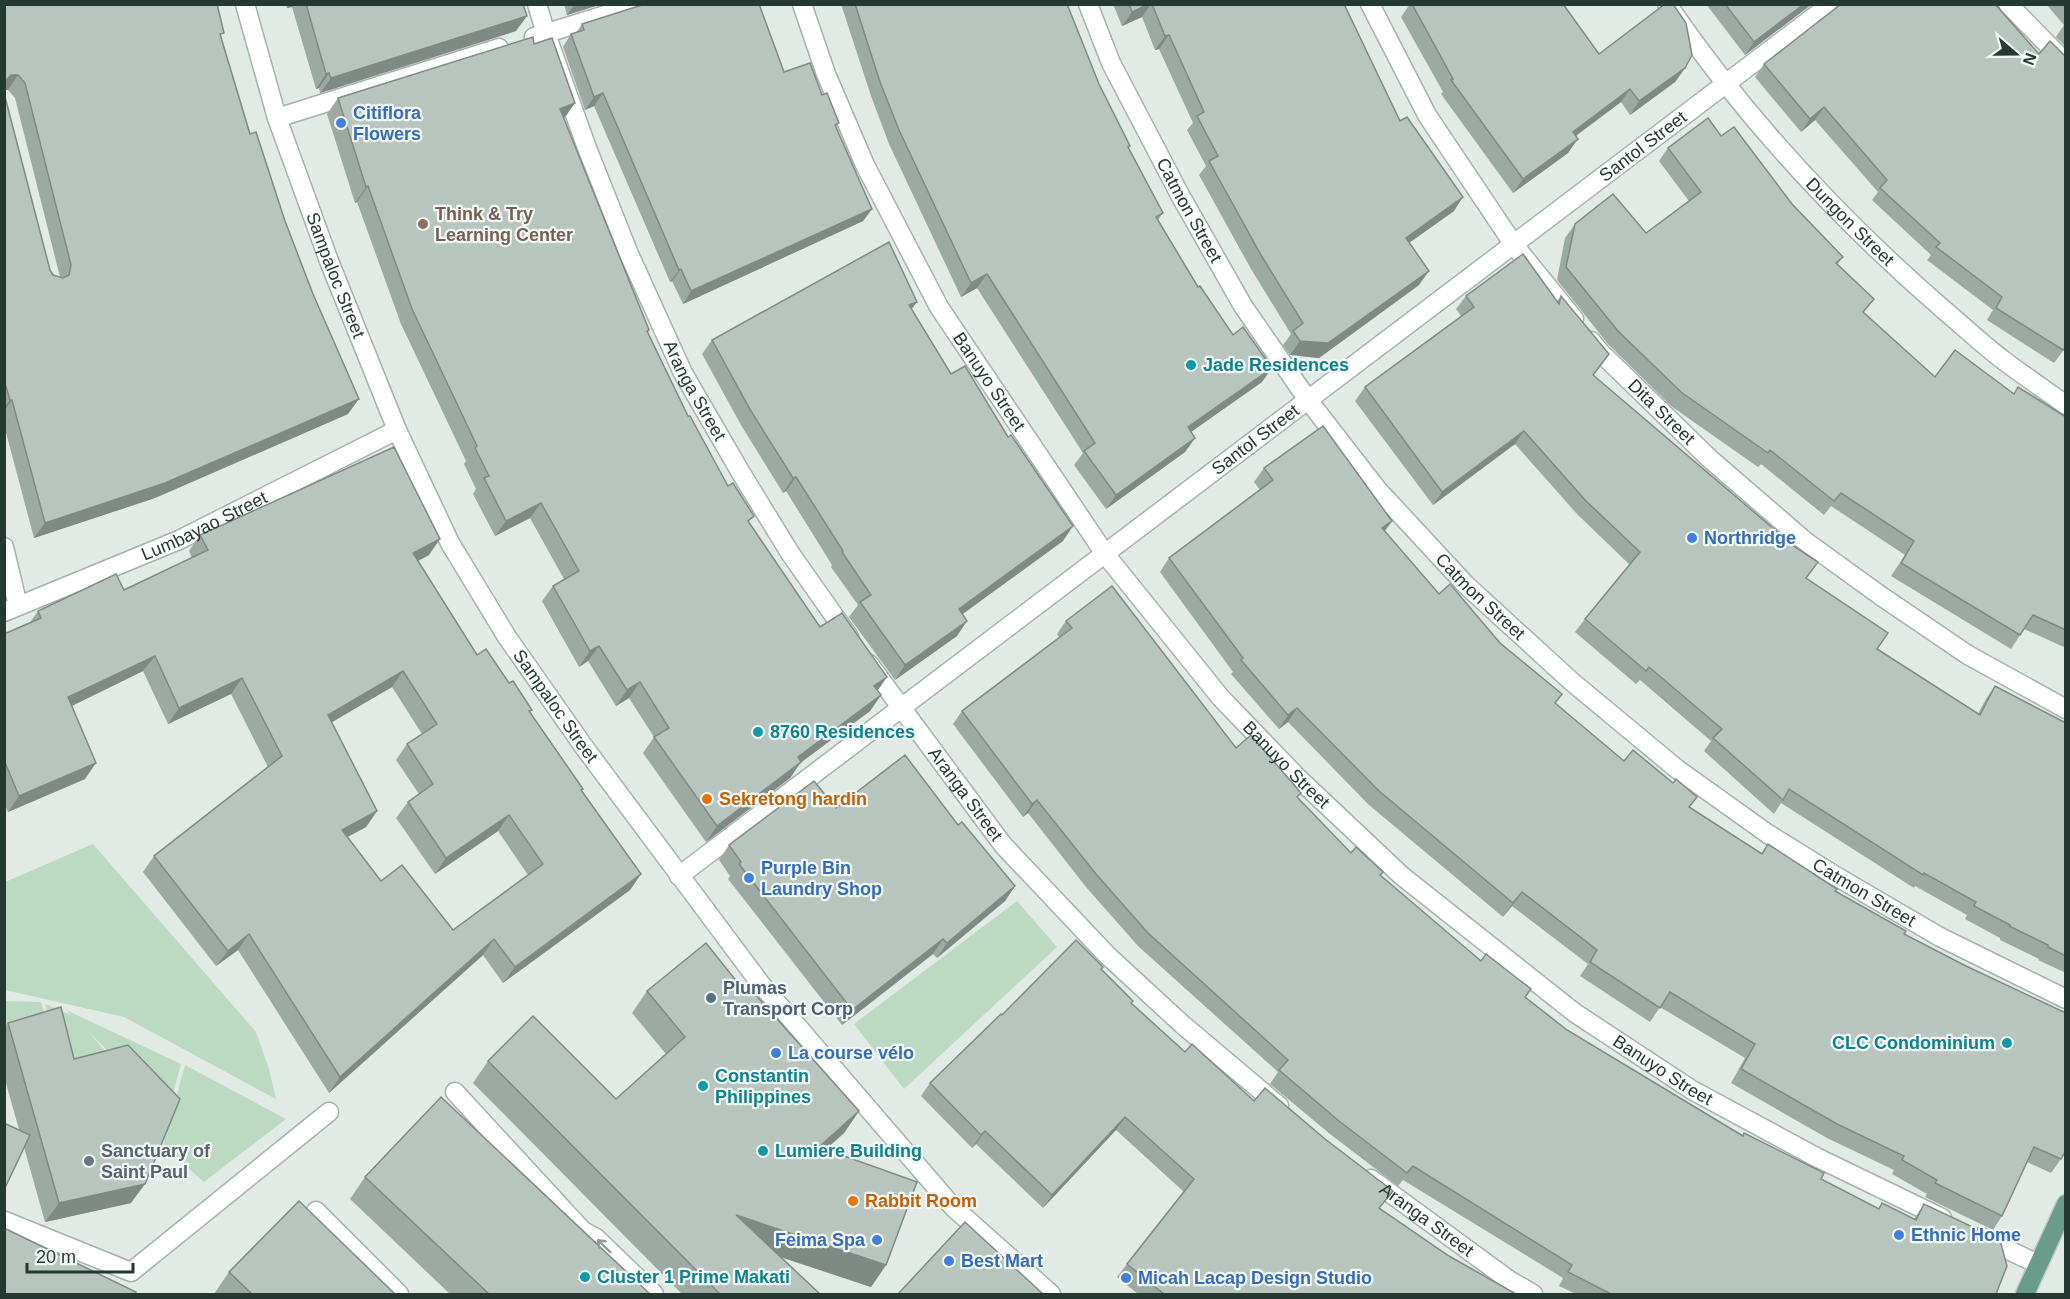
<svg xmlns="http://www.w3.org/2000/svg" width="2070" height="1299" font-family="Helvetica,sans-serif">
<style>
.green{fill:#bcdac1}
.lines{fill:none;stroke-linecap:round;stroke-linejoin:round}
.minor-casing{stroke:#a4b1ac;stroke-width:21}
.major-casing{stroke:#c1c8c6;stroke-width:21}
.minor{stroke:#fff;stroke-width:18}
.major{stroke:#699c8b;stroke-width:18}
.wall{fill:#9da9a3;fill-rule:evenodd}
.shaded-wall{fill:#808a85}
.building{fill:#b7c5be;stroke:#808a85;stroke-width:1.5;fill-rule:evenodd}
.oneway{stroke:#919c98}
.shop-dot{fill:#3f7fe0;stroke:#f1f7f4;stroke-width:2}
.education-dot{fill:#8d6e63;stroke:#f1f7f4;stroke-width:2}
.culture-dot{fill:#0f9aa8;stroke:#f1f7f4;stroke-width:2}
.food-dot{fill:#e8710a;stroke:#f1f7f4;stroke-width:2}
.service-dot{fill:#5c6f8a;stroke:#f1f7f4;stroke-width:2}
.worship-dot{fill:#6b7280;stroke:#f1f7f4;stroke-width:2}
.labels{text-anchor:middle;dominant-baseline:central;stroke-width:4.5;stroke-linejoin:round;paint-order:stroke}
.shop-label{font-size:18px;font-weight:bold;fill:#366cbe;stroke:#f1f7f4;text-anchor:start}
.street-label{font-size:18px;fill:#233932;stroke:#f1f7f4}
.education-label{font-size:18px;font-weight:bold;fill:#785e54;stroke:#f1f7f4;text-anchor:start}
.culture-label{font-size:18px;font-weight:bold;fill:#0d838f;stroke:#f1f7f4;text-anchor:start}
.food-label{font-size:18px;font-weight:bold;fill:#c56008;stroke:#f1f7f4;text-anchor:start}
.service-label{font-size:18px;font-weight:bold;fill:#4e5e75;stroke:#f1f7f4;text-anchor:start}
.worship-label{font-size:18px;font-weight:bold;fill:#5b616d;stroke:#f1f7f4;text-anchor:start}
</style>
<rect width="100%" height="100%" fill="#e1eae5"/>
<!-- green -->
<g class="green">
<path d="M93,844L256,1032L269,1069L276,1099L124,1017L5,990V882Z"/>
<path d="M1017,901L1057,947L904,1089L854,1024Z"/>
<path d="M5,1001L41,1002L47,1023L5,1035Z"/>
<path d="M45,1004L71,1015L66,1010L181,1064L168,1111L86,1029L112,1059L67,1073Z"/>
<path d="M185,1065L286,1119L204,1182L163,1146Z"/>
</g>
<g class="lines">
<!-- minor casing -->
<g class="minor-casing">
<g id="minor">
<path id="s1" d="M245,4L277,118L329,261L397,430L450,543L507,637L584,747L760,983L953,1207L1051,1294"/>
<path id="s2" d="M537,4L546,34L587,148L629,254L683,373L741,473L790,553L849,637"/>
<path id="s3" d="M802,4L826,74L865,165L939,307L1105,554L1221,698L1298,778L1402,876L1575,1013L1692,1090L1816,1157L1942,1218"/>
<path id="s4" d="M1088,4L1111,63L1180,195L1243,306L1308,400L1377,489L1466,585L1571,681L1677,769L1768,834L1834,875L1940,937L2066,999"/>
<path d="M1370,4L1427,115L1514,245L1574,319"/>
<path id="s5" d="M1667,4C1745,118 1840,220 1944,310C1963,326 1982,344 2003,360C2023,375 2045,390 2066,405"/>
<path d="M2008,4L2066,63"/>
<path d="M534,37L641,4"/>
<path d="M277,118L499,48"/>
<path id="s6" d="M1591,341L1600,352L1710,459L1805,541L1881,596L1968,655L2066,709"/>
<path d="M4,547L18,606"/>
<path id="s7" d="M4,612L179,540L397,430"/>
<path id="s8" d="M869,664L1003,845L1107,955L1183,1025L1279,1106"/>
<path id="s9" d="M679,876L1831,4"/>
<path d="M455,1092L583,1231L596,1238L654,1294"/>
<path id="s10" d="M1371,1179L1509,1280L1533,1294"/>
<path d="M316,1211L399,1294"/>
<path d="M5,1221L131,1272L329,1112"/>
<path d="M1981,1237L2038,1264"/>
</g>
</g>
<!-- major casing -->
<g class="major-casing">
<path id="major" d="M2025,1294L2066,1204"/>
</g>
<!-- minor -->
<use href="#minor" class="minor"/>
<!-- major -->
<use href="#major" class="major"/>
</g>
<!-- wall -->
<g class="wall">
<path d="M4,4L221,37L250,134L348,414L155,498L34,538L4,425V93L50,270L53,275L60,277L15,98L8,90Z"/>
<path d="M286,4H523L516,31L320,93L319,88L316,89L292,7L287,8Z"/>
<path d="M564,4H602L567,15Z"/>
<path d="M645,4H762L760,7L784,72L822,95L839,123L836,127L872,209L863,221L683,304L672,281L670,282L594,106L585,110L563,47L571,34L576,33L582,24Z"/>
<path d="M841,4H1067L1099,84L1128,148L1163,213L1158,220L1198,287L1262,382L1191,432L1195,438L1185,452L1106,509L1074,465L1083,453L977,288L961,297L889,144L871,96Z"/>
<path d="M1113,4H1344L1400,121L1454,211L1409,243L1419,285L1319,358L1290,355L1283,345L1291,334L1251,269L1199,175L1206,166L1187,130L1193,123L1159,49L1155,50L1142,17L1122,26Z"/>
<path d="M1410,4H1569L1565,7L1599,54L1685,68L1675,82L1630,115L1621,102L1576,136L1568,153L1513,193L1441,94L1443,92L1401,17Z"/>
<path d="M1706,4H1812L1745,55Z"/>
<path d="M1841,4L2066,347L2054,363L1987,320L1993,310L1927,260L1931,255L1872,200L1878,192L1815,120L1801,132L1755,77L1764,64Z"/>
<path d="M2046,4H2066V47L2056,37L2064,25Z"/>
<path d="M534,44L575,103L564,119L649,330L648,332L688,416L749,523L820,627L881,695L870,711L801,762L790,778L706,842L643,753L654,737L629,698L616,706L588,661L579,667L542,601L553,586L564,579L530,518L495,536L473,494L476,489L464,464L466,461L401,324L357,202L355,203L327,114L338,98Z"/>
<path d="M1721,136L1792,204L1843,257L1837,265L1864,313L1935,377L2014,393L2066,417V648L2024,629L2011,649L1891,576L1905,555L1831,506L1824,515L1761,464L1758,467L1671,406L1608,344L1557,280L1565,238L1575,224L1646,233L1689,201L1659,161L1668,148Z"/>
<path d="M1466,296L1557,301L1561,296L1593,376L1807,579L1877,649L1978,714L1986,699L1995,686L2066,723V973L2038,960L2039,959L2000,940V938L1965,919L1967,915L1915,886L1914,888L1781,803L1774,814L1704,751L1711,741L1640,680L1636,684L1575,632L1585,619L1630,565L1577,514L1515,444L1433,505L1355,401L1365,387L1461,316L1456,309Z"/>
<path d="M917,302L911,309L951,374L1063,541L962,614L957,636L895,680L849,617L858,605L831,567L832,565L786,491L783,493L741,425L702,354L712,340Z"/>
<path d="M1264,468L1392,521L1384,531L1439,594L1500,643L1555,703L1624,761L1689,807L1762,854L1835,891L1904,934L2061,1159L2051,1173L2027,1162L2002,1216L1993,1230L1925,1197L1927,1194L1892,1174L1894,1170L1827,1138L1731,1083L1745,1058L1660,1007L1650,1022L1580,976L1588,964L1512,906L1503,917L1369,805L1288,722L1279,729L1231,674L1233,672L1160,572L1169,558L1260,490L1254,482Z"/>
<path d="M200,535L429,555L418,561L477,655L509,683L583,789L582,791L641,874L630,890L503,983L483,955L329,1093L238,950L216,966L143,872L154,856L268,767L231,694L168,724L143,671L72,706L85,779L8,812L4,803V634L29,624L38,611L124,590L192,558L189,551ZM392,687L422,734L407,744L396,760L419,794L408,802L396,818L435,874L498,831L528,875L453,930L381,881L347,837L366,827L377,811L331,722Z"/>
<path d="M1066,621L1236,748L1298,798L1351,853L1383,872L1380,876L1481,961L1531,989L1525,998L1567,1030L1742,1136L1821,1179L1878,1209L1882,1203L1914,1219L1924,1204L1996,1294H1576L1559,1286L1563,1278L1403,1180L1398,1186L1330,1134L1270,1084L1278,1072L1138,946L1086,887L1028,813L1023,817L953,724L962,711L1059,637L1057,634Z"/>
<path d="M836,808L958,825L1015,886L1005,901L937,958L933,954L842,1025L728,879L730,876L719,860L729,845Z"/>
<path d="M1101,969L1131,1003L1185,1052L1254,1101L1380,1208L1449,1256L1516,1294H1138L1117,1277L1127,1264L1184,1192L1116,1130L1043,1208L976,1144L972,1148L921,1096L930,1083L1002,1015Z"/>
<path d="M741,987L859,1111L844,1133L825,1149L886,1265L871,1287L780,1257L820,1294H682L473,1083L488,1061L616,1099L666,1054L632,1013L647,991Z"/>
<path d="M8,1023L74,1059L131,1203L45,1222L4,1076V1028Z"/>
<path d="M365,1177L650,1294H450L350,1199Z"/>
<path d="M229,1272L395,1294H214Z"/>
</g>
<!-- shaded-wall -->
<g class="shaded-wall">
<path d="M290,4H294L292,7L287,8Z"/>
<path d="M575,4H602L567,15Z"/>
<path d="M1149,4H1151L1142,17L1122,26L1132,12Z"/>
<path d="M1804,4H1812L1745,55L1754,42Z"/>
<path d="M527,16L516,31L320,93L331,78Z"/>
<path d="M1169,35L1159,49L1155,50L1165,36Z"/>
<path d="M1685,68L1675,82L1630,115L1639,101Z"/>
<path d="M329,73L319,88L316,89L326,74Z"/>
<path d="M11,75H18L8,90H4V82Z"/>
<path d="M1630,89L1621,102L1563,145L1573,132Z"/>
<path d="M603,93L594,106L585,110L594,97Z"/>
<path d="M575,103L564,118L549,125L560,109Z"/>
<path d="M1824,107L1815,120L1801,132L1810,119Z"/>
<path d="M1578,139L1568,153L1513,193L1523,179Z"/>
<path d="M368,186L357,202L355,203L366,187Z"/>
<path d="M1463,197L1454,211L1396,252L1406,238Z"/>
<path d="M872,209L863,221L683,304L691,291Z"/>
<path d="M681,269L672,281L670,282L679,270Z"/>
<path d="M1429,271L1419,285L1319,358L1290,355L1300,341Z"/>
<path d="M987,274L977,288L961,297L971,283Z"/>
<path d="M917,302L906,316L909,305Z"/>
<path d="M1272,368L1262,382L1178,441L1188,427Z"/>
<path d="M359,399L348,414L155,498L34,538L45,523Z"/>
<path d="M10,400H12L4,411V408Z"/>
<path d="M1524,431L1515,444L1433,505L1442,492Z"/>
<path d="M1195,438L1185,452L1106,509L1116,495Z"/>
<path d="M796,477L786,491L783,493L793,478Z"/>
<path d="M541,503L530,518L495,536L506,521Z"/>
<path d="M1392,521L1382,535V528Z"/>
<path d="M1073,526L1063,541L949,624L959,609Z"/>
<path d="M440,539L429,555L402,569L413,553Z"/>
<path d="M967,621L957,636L895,680L905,665Z"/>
<path d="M599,646L588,661L579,667L590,651Z"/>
<path d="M155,656L143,671L57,713L68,697Z"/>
<path d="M403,671L392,687L317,731L328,715Z"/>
<path d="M887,677L876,693L874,686Z"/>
<path d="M242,678L231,694L168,724L179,708Z"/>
<path d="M640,682L629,698L616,706L627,690Z"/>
<path d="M881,695L870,711L787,773L798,757Z"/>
<path d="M1297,708L1288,722L1279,729L1288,715Z"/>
<path d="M801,762L790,778L706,842L717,826Z"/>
<path d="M96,763L85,779L8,812L19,796Z"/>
<path d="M1037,800L1028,813L1023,817L1032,804Z"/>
<path d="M377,811L366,827L331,846L342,830Z"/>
<path d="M509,815L498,831L435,874L446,858Z"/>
<path d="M641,874L630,890L503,983L515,967Z"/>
<path d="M1015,886L1005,901L937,958L947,943Z"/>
<path d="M1522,892L1512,906L1503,917L1513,903Z"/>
<path d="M249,934L238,950L216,966L228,951Z"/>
<path d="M494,939L483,955L329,1093L340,1077Z"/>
<path d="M943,939L933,954L842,1025L852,1010Z"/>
<path d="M859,1111L844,1133L804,1169L819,1147Z"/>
<path d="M1125,1117L1116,1130L1043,1208L1052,1195Z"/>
<path d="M985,1131L976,1144L972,1148L981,1135Z"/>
<path d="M145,1184L131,1203L45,1222L59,1203Z"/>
<path d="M736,1215L886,1265L871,1287L721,1237Z"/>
</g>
<!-- building -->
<g class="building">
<path d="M4,4H217L224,33L220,34L250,134L256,132L285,221L313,294L359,399L165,483L45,523L12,400H10L4,380V93L50,270L53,275L63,278L69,275L71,265L25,83L18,75H11L4,82Z"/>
<path d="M306,4H523L527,16L331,78L329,73L326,74Z"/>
<path d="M645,4H759L784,72L810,63L822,95L827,93L839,123L835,125L872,209L691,291L681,269L679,270L603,93L594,97L571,34L584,30L582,24Z"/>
<path d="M855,4H1067L1099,84L1130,146L1128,147L1163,213L1156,217L1198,287L1200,286L1233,335L1243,327L1272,368L1188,427L1195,438L1116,495L1084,451L1095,443L987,274L971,283L899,130L880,82Z"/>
<path d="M1129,4H1149L1132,12Z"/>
<path d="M1152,4H1344L1400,121L1407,117L1463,197L1406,238L1429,271L1328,343L1300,341L1293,331L1303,323L1261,255L1209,161L1218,156L1197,116L1204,112L1169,35L1165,36Z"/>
<path d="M1412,4H1563L1599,54L1665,4H1673L1686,23L1692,55L1685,68L1639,101L1630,89L1573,132L1578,139L1523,179L1451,80L1453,79Z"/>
<path d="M1725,4H1804L1754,42Z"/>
<path d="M1841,4H1995L2039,54L2050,41L2066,57V347L2063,350L1996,308L2002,297L1936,247L1940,243L1880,188L1887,180L1824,107L1810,119L1764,64Z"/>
<path d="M533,37L534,44L552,38L575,103L560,109L649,330L647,331L688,416H690L728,486L733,483L754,516L748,521L820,627L842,613L887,677L874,686L881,695L798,757L801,762L717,826L654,737L669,728L640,682L627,690L599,646L590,651L553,586L579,571L541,503L506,521L484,478L489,476L475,448L477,446L412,309L368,186L366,187L338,98Z"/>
<path d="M1708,118L1721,136L1734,127L1792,204L1843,257L1836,263L1874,299L1863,312L1935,377L1955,350L2014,394L2018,387L2066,417V630L2033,615L2020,635L1901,563L1914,541L1841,493L1834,501L1770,450L1768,453L1681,392L1618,331L1566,267L1575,224L1613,194L1646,233L1701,192L1668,148Z"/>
<path d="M889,242L917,302L909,305L951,374L965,366L1008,437L1011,435L1073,526L959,609L967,621L905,665L860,602L871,595L842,552L843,551L796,477L793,478L751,411L712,340Z"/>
<path d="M1523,254L1559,304L1561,296L1609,354L1593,375L1795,547L1818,562L1806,578L1888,633L1877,649L1980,715L1995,686L2066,723V956L2048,947V945L2009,926L2010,925L1974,906L1976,902L1924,873L1923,875L1789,789L1783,800L1713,738L1722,729L1649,667L1646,671L1585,619L1640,552L1586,501L1524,431L1442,492L1365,387L1474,307L1466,296Z"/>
<path d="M1323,426L1392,521L1382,528L1439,594L1450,584L1500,643L1562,694L1555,703L1624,761L1633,750L1673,783L1676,779L1697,797L1689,807L1762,854L1768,844L1837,889L1835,891L1906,931L1904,934L1966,966L2066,1013V1150L2061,1159L2034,1147L2002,1216L1935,1183L1937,1180L1902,1160L1904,1156L1837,1124L1741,1069L1755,1044L1670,992L1660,1008L1590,962L1597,950L1522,892L1513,903L1379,791L1297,708L1288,715L1241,660L1243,658L1169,558L1273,480L1264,468Z"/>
<path d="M394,447L440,539L413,553L477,655L486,649L509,683L513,681L532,710L529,711L583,789L581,790L641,874L515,967L494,939L340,1077L249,934L228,951L154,856L282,756L242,678L179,708L155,656L68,697L96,763L19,796L4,760V634L41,618L38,611L116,574L124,590L208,550L200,535ZM403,671L437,724L407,744L433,784L408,802L446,858L509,815L543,864L453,930L402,865L381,881L342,830L377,811L328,715Z"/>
<path d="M1112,586L1236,748L1251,735L1301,793L1297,797L1351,853L1356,847L1383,872L1380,875L1481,961L1486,954L1531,989L1525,997L1567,1030L1743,1136L1744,1133L1824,1173L1821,1179L1879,1209L1882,1203L1916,1220L1924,1204L2000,1240L2007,1266L1996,1294H1611L1568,1272L1572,1265L1413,1166L1407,1173L1339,1121L1279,1070L1288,1060L1148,933L1096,874L1037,800L1032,804L962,711L1072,628L1066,621Z"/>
<path d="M905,755L958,825L962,822L1015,886L947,943L943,939L852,1010L739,864L741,862L729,845L814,781L836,808Z"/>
<path d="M1076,940L1103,967L1101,969L1133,1001L1131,1003L1185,1052L1192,1044L1254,1101L1265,1088L1325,1139L1393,1191L1379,1208L1449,1256L1516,1294H1164L1127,1264L1194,1179L1125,1117L1052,1195L985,1131L981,1135L930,1083L1001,1014L1002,1015Z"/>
<path d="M706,943L741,987L745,983L859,1111L819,1147L917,1182L886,1265L736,1215L820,1294H720L488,1061L533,1016L616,1099L685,1037L647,991Z"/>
<path d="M61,1007L74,1059L128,1045L180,1099L145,1184L59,1203L8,1023Z"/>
<path d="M441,1097L650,1294H489L365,1177Z"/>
<path d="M4,1123L30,1135L4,1190Z"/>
<path d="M299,1201L395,1294H252L229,1272Z"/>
<path d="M965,1222L1043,1294H898Z"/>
<path d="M4,1228L136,1292L135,1294H4Z"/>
</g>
<!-- one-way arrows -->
<defs><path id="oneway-shaft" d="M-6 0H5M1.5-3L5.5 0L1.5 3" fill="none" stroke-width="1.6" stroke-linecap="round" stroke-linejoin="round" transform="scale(1.5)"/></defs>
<use class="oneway" href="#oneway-shaft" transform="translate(604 1246) rotate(-136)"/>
<!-- markers -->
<g class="shop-dot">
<circle cx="341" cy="123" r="6"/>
<circle cx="1692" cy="538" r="6"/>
<circle cx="749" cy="878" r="6"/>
<circle cx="776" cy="1053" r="6"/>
<circle cx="1899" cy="1235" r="6"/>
<circle cx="877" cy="1240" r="6"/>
<circle cx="949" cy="1261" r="6"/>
<circle cx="1126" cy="1278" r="6"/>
</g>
<circle class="education-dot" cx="423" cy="224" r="6"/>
<g class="culture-dot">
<circle cx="1191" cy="365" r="6"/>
<circle cx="758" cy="732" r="6"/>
<circle cx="2007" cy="1043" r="6"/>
<circle cx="703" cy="1086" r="6"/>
<circle cx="763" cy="1151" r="6"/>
<circle cx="585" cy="1277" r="6"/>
</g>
<g class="food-dot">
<circle cx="707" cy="799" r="6"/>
<circle cx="853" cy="1201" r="6"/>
</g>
<circle class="service-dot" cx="711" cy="998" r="6"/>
<circle class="worship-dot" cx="89" cy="1161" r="6"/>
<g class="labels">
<!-- shop labels -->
<g class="shop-label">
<text x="353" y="113">Citiflora<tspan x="353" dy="21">Flowers</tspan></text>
<text x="1704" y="538">Northridge</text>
<text x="761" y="868">Purple Bin<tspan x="761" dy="21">Laundry Shop</tspan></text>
<text x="788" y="1053">La course vélo</text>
<text x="1911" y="1235">Ethnic Home</text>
<text x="865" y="1240" text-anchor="end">Feima Spa</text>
<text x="961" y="1261">Best Mart</text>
<text x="1138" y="1278">Micah Lacap Design Studio</text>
</g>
<!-- street labels -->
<g class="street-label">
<text stroke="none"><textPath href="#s9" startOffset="1209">Santol Street</textPath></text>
<text stroke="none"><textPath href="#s4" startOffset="230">Catmon Street</textPath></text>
<text stroke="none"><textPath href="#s5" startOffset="285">Dungon Street</textPath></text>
<text stroke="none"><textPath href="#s1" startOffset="286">Sampaloc Street</textPath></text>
<text stroke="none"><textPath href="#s3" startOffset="423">Banuyo Street</textPath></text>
<text stroke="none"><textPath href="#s2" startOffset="418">Aranga Street</textPath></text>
<text stroke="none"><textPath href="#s6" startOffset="100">Dita Street</textPath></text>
<text stroke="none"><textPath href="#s9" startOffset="723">Santol Street</textPath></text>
<text stroke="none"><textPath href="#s7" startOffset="218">Lumbayao Street</textPath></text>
<text stroke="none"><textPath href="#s4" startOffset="716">Catmon Street</textPath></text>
<text stroke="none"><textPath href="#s1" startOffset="772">Sampaloc Street</textPath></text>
<text stroke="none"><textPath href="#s3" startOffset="909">Banuyo Street</textPath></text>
<text stroke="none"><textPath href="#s8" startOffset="162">Aranga Street</textPath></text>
<text stroke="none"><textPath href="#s4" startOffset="1202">Catmon Street</textPath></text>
<text stroke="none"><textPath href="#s3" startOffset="1395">Banuyo Street</textPath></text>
<text stroke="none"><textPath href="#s10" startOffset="69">Aranga Street</textPath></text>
</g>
<!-- education labels -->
<g class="education-label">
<text x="435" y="214">Think &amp; Try<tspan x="435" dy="21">Learning Center</tspan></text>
</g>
<!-- culture labels -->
<g class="culture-label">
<text x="1203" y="365">Jade Residences</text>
<text x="770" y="732">8760 Residences</text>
<text x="1995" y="1043" text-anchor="end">CLC Condominium</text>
<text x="715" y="1076">Constantin<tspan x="715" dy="21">Philippines</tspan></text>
<text x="775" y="1151">Lumiere Building</text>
<text x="597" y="1277">Cluster 1 Prime Makati</text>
</g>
<!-- food labels -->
<g class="food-label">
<text x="719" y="799">Sekretong hardin</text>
<text x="865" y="1201">Rabbit Room</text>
</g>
<!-- service labels -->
<g class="service-label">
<text x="723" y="988">Plumas<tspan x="723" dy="21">Transport Corp</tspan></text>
</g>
<!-- worship labels -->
<g class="worship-label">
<text x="101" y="1151">Sanctuary of<tspan x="101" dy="21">Saint Paul</tspan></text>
</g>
</g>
<!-- border -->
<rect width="2070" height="1299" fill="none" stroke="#233932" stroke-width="12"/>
<!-- north arrow -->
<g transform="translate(2016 54) rotate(110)" stroke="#f1f7f4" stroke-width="4.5" paint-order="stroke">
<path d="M0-4.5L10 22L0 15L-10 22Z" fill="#233932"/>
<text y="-9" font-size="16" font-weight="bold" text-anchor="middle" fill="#233932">N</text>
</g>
<!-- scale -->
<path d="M27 1263v9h106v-9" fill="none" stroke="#233932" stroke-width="3"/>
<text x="36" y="1263" font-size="18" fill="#233932" stroke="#f1f7f4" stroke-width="4.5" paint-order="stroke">20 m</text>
</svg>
